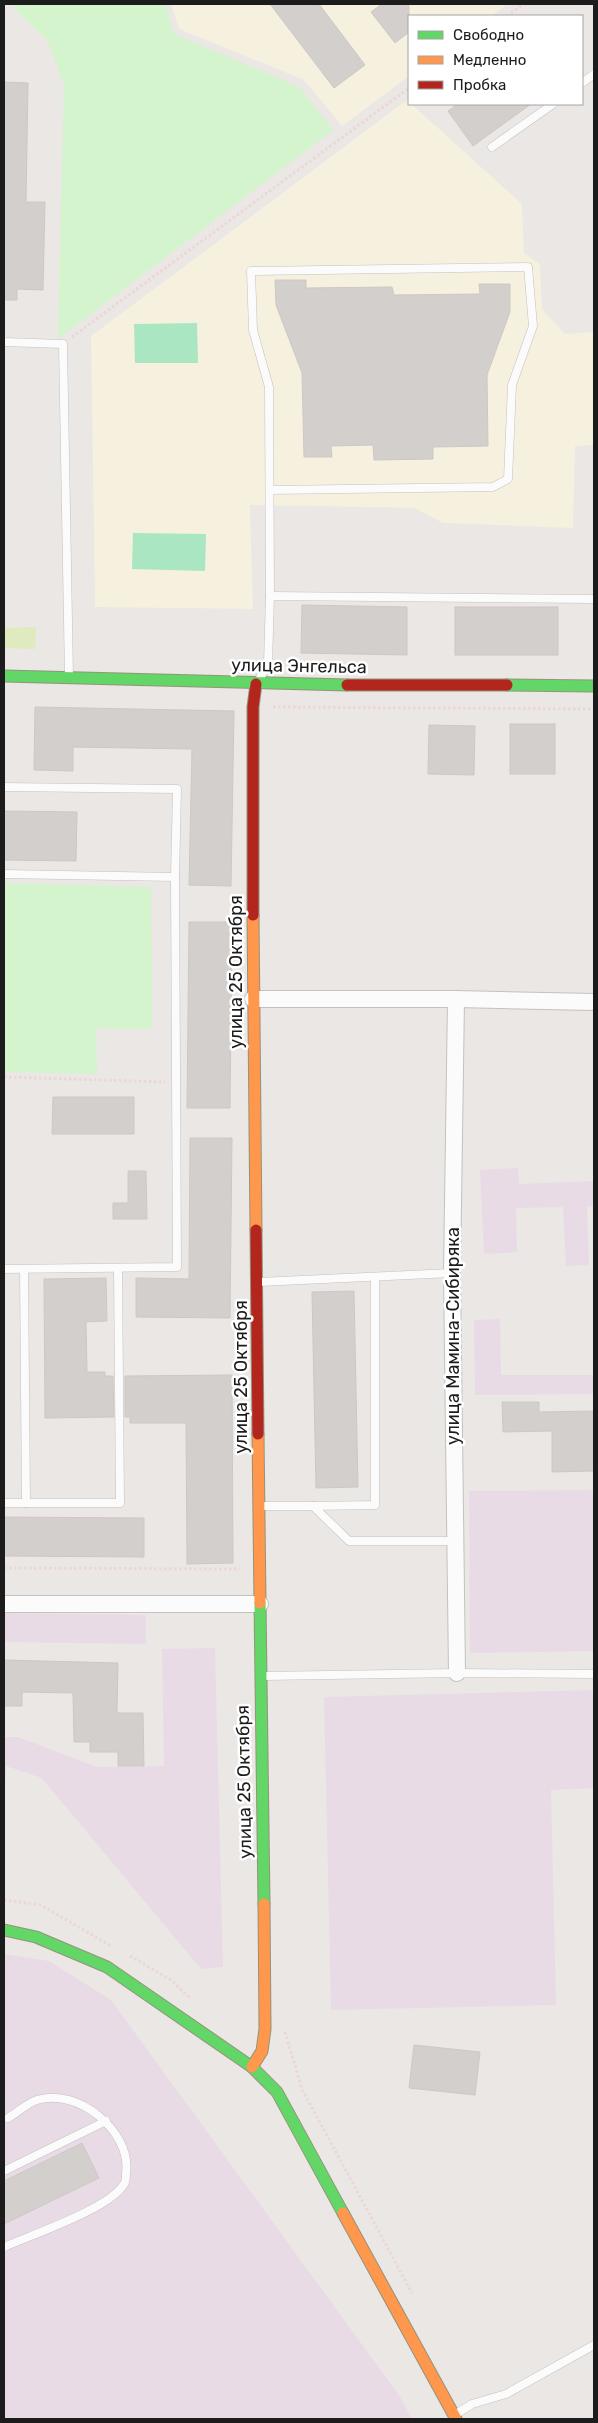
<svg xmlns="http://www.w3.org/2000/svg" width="598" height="2423" font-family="Rubik,sans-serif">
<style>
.industrial{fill:#e9dbe6}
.education{fill:#f6f0de}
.grass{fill:#dfebbf}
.park{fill:#d3f4cc}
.pitch{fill:#aae6c1}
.building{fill:#d3cfcc;stroke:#cec8c5}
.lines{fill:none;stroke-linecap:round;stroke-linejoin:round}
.lane-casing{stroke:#c3c2c0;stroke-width:9}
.street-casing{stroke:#c3c2c0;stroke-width:18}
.fast-casing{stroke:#95927c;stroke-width:13}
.slow-casing{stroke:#95927c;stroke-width:13}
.jam-casing{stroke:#95927c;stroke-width:13}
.path{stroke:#ebd7d8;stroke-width:3;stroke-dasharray:2.5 2.5;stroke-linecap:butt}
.lane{stroke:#fcfbfb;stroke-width:8}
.street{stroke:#fcfbfb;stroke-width:16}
.fast{stroke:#63d668;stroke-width:11}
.slow{stroke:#ff974d;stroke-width:11}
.jam{stroke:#b3261e;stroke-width:11}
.labels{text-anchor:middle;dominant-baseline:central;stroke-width:5;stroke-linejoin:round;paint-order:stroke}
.street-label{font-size:18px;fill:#1c1c1c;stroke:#fff}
</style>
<rect width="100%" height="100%" fill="#eae7e4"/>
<!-- industrial -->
<g class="industrial">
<path d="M518,1168L519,1184L594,1181V1206H587L589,1265L566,1266L563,1207L516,1208L517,1252L484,1254L480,1170Z"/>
<path d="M500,1319L501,1375H594V1394L475,1395L474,1320Z"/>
<path d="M594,1490V1651L470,1653L469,1491Z"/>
<path d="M4,1613L146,1615V1644L4,1642Z"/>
<path d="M215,1648L223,1967L201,1969L42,1778L6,1766L4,1813V1737H18L97,1767L164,1766L162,1649Z"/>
<path d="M594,1690V1788L551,1790L556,2005L331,2010L324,1697Z"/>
<path d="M4,1954L49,1961L111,2000L401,2398L412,2419H4Z"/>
</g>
<!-- education -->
<g class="education">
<path d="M171,4H508L491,16H409V76L342,126L304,80L179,29Z"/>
<path d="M407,100L522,204L524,253L540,264L542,309L565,334L594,332V445L575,446L573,528L443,523L415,508L250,505L253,609L95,607L91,336Z"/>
</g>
<!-- grass -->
<path class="grass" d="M36,627L35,649L4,648V628Z"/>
<!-- park -->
<g class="park">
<path d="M14,4H165L174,34L299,87L333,130L58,339L64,85L48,41L14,8Z"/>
<path d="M4,883L151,887L152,1029L96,1028L97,1074L4,1072Z"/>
</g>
<!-- pitch -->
<g class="pitch">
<path d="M197,323L198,363H135L134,324Z"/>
<path d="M133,533L206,534L205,571L132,569Z"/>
</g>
<!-- building -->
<g class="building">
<path d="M270,4H319L365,65L334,88Z"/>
<path d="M382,4H409V32L395,43L371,12Z"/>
<path d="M4,82L28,83L26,202H45L43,290L17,289V300H4Z"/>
<path d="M458,104H531L473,146L448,111Z"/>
<path d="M275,280H306V288L392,287L394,295L480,294L479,284H510V312L487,375L488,446L433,447V459L374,460L373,445L331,446L332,457H304L302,373L276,305Z"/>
<path d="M302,605L407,607V655L301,653Z"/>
<rect x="455" y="607" width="103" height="48"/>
<path d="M35,707L234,711L231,886L189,885L192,749L73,747V771L34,770Z"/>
<rect x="510" y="724" width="45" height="50"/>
<path d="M429,725L475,726L474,775L428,774Z"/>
<path d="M4,811L77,812L76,861L4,860Z"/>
<path d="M189,922H232L230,1108H187Z"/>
<path d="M53,1097H134V1134H52Z"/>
<path d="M190,1138H232L230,1318L136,1317V1278L189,1279Z"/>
<path d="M128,1171H146L147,1219H113V1203H128Z"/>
<path d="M106,1278L107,1321L86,1322L87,1372H105V1376H113L114,1417L45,1418L44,1279Z"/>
<path d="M354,1291L358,1487L316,1488L312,1292Z"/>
<path d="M232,1375L233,1563L187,1564L186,1423H130V1417H125V1376Z"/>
<path d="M502,1402H539V1412L594,1411V1471L552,1472V1431L503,1432Z"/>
<path d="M4,1517L144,1518V1557L4,1556Z"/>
<path d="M4,1660L118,1663L117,1713H143L144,1766H118V1752H90V1742H74L73,1693L22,1692V1706H4Z"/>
<path d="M414,2045L480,2052L475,2095L409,2088Z"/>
<path d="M82,2143L99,2178L4,2224V2181Z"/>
</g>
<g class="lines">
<!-- lane casing -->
<g class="lane-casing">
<g id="lane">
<path d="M582,83L594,74"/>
<path d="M492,147L553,104"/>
<path d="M4,342L63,344L69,677"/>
<path d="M270,596L269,387L253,330L251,271L528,267L533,326L512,385L508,479L493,487L271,490"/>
<path d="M259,680L268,664L270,596L594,599"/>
<path d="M4,787L177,789L175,877L177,1267L4,1269"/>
<path d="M4,874L175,877"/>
<path d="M24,1269L26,1503"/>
<path d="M259,1282L452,1273"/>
<path d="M4,1503H120L118,1269"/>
<path d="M261,1506H313L349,1541H456"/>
<path d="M313,1506L375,1505V1277"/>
<path d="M264,1676L457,1673L594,1674"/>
<path d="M4,2171L106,2121"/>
<path d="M4,2247C31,2235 111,2208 124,2184C126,2182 126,2177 126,2173C132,2132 78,2087 37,2100C27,2103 17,2113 8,2118"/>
<path d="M456,2414L472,2404L506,2394L594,2345"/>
</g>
</g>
<!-- street casing -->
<g class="street-casing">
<g id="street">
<path d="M253,999H456L594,1002"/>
<path d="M456,999L452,1273L457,1673"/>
<path d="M4,1604H260"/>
</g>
</g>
<!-- fast casing -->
<g class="fast-casing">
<g id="fast">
<path d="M4,676L347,685"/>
<path d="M507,685L594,686"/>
<path d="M260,1603L264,1904"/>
<path d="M4,1930L36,1937L107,1967L252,2067L277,2092L343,2213"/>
</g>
</g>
<!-- slow casing -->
<g class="slow-casing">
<g id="slow">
<path d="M253,915L256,1230"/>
<path d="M258,1434L260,1603"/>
<path d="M252,2067L262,2051L265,2029L264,1904"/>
<path d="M343,2213L456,2419"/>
</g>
</g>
<!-- jam casing -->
<g class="jam-casing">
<g id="jam">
<path d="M347,685H507"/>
<path d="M253,915V707L256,684"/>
<path d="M256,1230L258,1434"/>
</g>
</g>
<!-- path -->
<g class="path">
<path d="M507,16L524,4"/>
<path d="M72,337L409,88"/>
<path d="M273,707L594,709"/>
<path d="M4,1077L165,1082"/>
<path d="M4,1568L240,1569"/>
<path d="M4,1900L41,1905L111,1946"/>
<path d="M130,1956L171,1980L190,1998"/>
<path d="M285,2032L302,2089L412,2293"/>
</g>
<!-- lane -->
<use href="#lane" class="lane"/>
<!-- street -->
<use href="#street" class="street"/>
<!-- fast -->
<use href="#fast" class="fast"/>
<!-- slow -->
<use href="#slow" class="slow"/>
<!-- jam -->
<use href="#jam" class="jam"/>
</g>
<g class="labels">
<!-- street labels -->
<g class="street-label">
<text transform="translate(299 666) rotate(1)">улица Энгельса</text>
<text transform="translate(236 972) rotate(-90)">улица 25 Октября</text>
<text transform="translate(453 1336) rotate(-90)">улица Мамина-Сибиряка</text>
<text transform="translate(241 1377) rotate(-90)">улица 25 Октября</text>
<text transform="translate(244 1782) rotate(-91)">улица 25 Октября</text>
</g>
</g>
<!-- border -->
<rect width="598" height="2423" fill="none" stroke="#1c1c1c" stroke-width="10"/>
<!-- legend -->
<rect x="408" y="15" width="175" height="90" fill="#ffffff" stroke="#a4a4a4"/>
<rect x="418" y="31" width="25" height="8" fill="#63d668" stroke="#a4a4a4"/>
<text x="453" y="40" font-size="15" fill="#1c1c1c">Свободно</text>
<rect x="418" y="56" width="25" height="8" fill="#ff974d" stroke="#a4a4a4"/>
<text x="453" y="65" font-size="15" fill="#1c1c1c">Медленно</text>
<rect x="418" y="81" width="25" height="8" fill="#b3261e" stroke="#a4a4a4"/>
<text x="453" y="90" font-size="15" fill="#1c1c1c">Пробка</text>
</svg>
